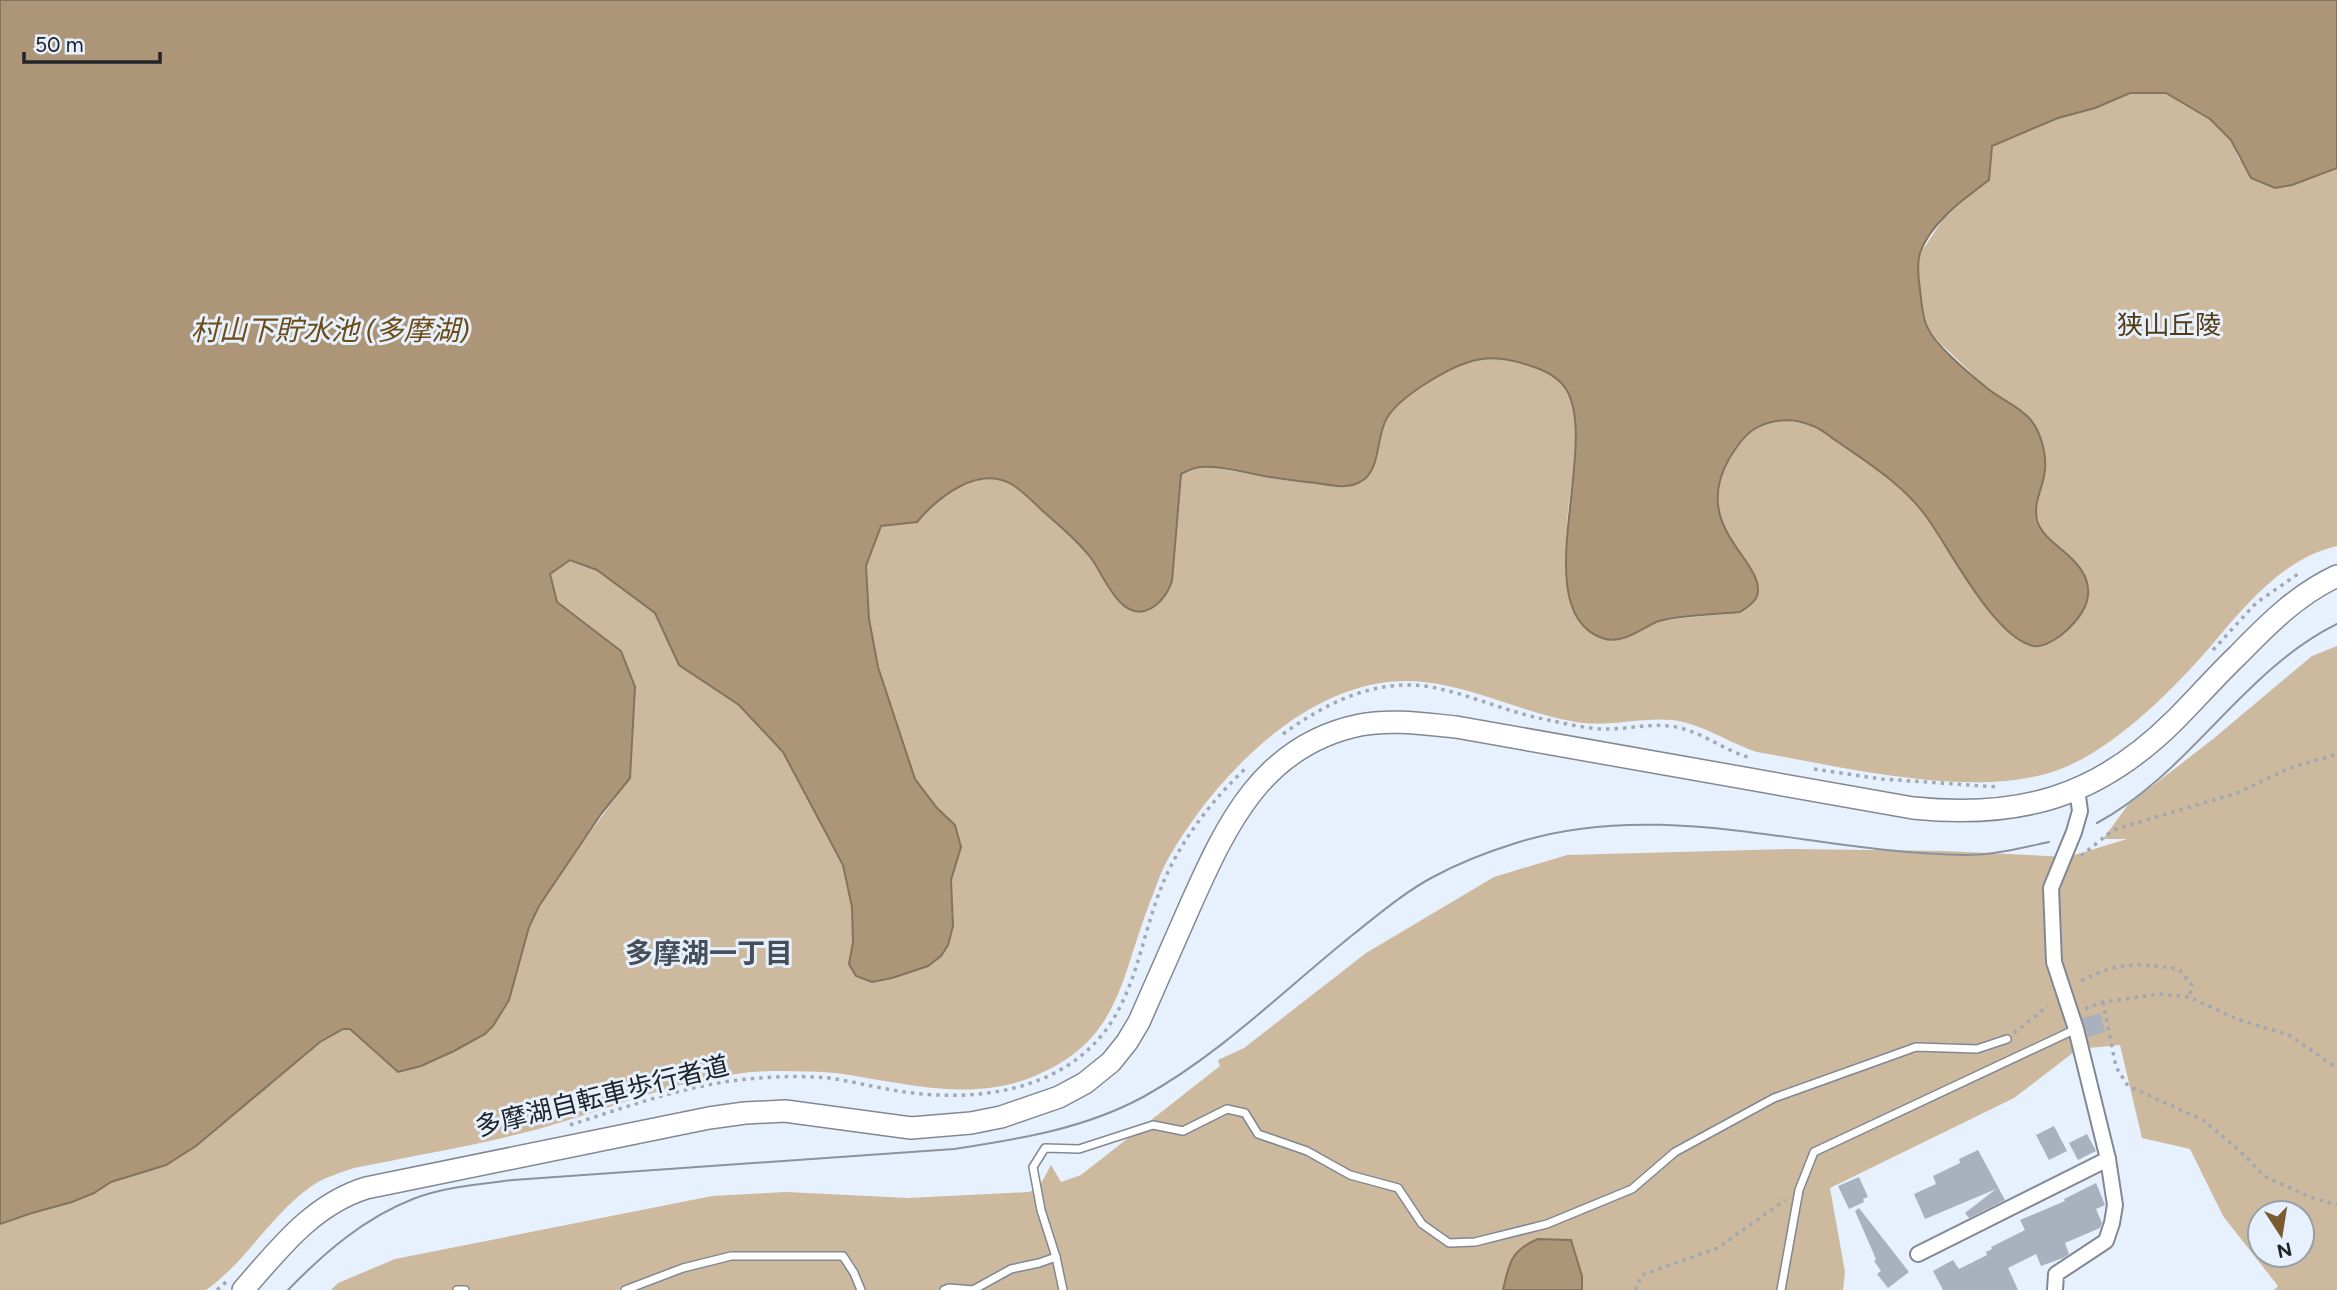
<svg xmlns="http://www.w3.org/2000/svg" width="2337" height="1290" font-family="Figtree,'Noto Sans JP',sans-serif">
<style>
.green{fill:#cdb99d;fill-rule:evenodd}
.water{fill:#ac9677;stroke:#82745f;stroke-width:2}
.building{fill:#a8b1bd}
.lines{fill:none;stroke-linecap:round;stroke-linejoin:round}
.lane-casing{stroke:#808893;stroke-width:10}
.street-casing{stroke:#808893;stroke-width:18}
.secondary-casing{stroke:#808893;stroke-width:24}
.path{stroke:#a1a8b2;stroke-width:3.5;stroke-dasharray:3.5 5;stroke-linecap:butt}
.lane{stroke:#fff;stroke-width:7}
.street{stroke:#fff;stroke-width:14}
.secondary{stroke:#fff;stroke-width:21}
.tram{stroke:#8b929a;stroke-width:2}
.labels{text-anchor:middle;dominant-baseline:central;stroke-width:6;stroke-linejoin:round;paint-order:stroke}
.park-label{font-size:26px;fill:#533a12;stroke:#e7f1fd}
.street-label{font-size:26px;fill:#202428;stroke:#e7f1fd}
.water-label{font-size:28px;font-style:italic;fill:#6c4b15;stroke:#e7f1fd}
.neighbourhood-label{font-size:28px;font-weight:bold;fill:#464e58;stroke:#e7f1fd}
</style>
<rect width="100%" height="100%" fill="#e7f1fd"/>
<!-- green -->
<g class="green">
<path d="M2131,93H2166L2210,119L2231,140L2239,159L2275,188L2292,185L2337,168V546C2283,558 2244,607 2210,647C2172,691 2113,750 2058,770C1974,800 1844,767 1757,752C1729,743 1703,724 1673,720C1643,717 1613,726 1583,723C1529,716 1479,688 1424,682C1316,670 1218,772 1168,859C1160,873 1155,890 1149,905C1120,980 1120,1039 1037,1075C971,1104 902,1082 835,1073C819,1071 802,1072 785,1071C698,1069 614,1109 531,1131C472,1146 412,1156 354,1168C339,1173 322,1178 309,1188C270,1216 246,1262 206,1290H0V1224L94,1193L111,1182L166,1165L196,1146L320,1042L343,1029H350L398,1072L421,1066L454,1051L485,1034L493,1026L515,978L529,927L539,906L552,884L630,778L631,760L621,651L557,602L550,574L570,560L597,570L655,613L679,665L739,705L783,752L843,865L852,907L853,942L849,964L872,982L892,978L928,966L953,926L951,880L961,847L955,825L937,808L915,779L878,667L869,619L866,566L880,526L917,522C939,497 974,468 1009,483C1023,489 1035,504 1046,514C1062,528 1080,542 1092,560C1102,575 1110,598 1126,607C1135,612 1143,610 1152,608L1172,581L1181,475L1199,466L1211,467L1282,480L1342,486L1371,473C1377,451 1379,426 1394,408C1414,385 1472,354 1503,358C1515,359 1529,364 1539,369C1551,374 1561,380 1567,392C1585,428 1569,486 1567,524C1566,542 1567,560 1566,578L1630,636L1658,621L1740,612L1730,539L1721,522L1717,499L1718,482L1734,451L1753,429L1773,421L1785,420L1816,426L1875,468L1910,497L1928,519L1979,597L2006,630L2043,645L2058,637L2073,624L2036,512L2045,471L2038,431L2030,419L1989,390L1940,343L1927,327L1922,304L1918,274L1920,254L1943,219L1988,180L1992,146L2058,118L2095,108Z"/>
<path d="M2337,646V1290H2274L2278,1286L2223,1216L2190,1149L2142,1138L2120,1045L2078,1049L2014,1098L1830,1188L1845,1272L1843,1290H331L338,1283L395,1259L712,1196L786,1192L908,1198L1029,1192L1038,1189L1051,1165L1061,1182L1081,1175L1220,1066L1218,1060L1244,1048L1366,953L1494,877L1567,855L1792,849L1945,851L2068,857L2127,839H2103L2128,805L2213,739L2312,656ZM2260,1213H2302V1255H2260Z"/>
</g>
<!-- water -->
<g class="water">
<path d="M0,0H2337V168L2292,185L2275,188L2251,178L2231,140L2210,119L2166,93H2130L2095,108L2058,118L1992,146L1989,180C1964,199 1931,222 1920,253C1917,264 1918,277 1920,289C1921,300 1922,313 1926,324C1933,344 1970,374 1987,388C2000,399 2019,406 2030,419C2042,433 2048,459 2044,476C2042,487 2036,500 2036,511C2036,536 2060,545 2074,561C2101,589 2086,615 2060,636C2053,641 2042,648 2033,646C1994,637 1951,551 1928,519C1906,487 1870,464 1838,442C1830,437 1822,429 1813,426C1795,418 1774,418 1756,428C1745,434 1735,449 1729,459C1689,529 1768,562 1757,596C1755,603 1746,608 1740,612C1721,614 1671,616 1656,622C1640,630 1621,645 1602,638C1525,610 1601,445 1566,389C1558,377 1544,370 1531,366C1510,359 1491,355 1469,362C1446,369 1399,397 1387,418C1375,437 1382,473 1358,483C1345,489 1330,485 1316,483C1297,481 1278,479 1259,475C1241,472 1219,465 1201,467C1194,467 1187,471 1181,474L1172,581C1164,604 1141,624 1120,602C1108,590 1101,572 1091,558C1078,541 1061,527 1045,513C1035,504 1025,493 1013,485C979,464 938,497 917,522L881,526L866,566L869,619L878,667L915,779L937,808L955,825L961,847L951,880L953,926L948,945L941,956L928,966L892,978L872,982L856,976L849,964L853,942L852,907L843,865L783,752L739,705L679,665L655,613L597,570L570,560L550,574L557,602L621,651L635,687L630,778L601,814L539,906L529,927L509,1000L493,1026L485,1034L454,1051L421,1066L398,1072L350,1029H343L320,1042L196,1146L166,1165L111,1182L94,1193L72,1202L32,1213L0,1224Z"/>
<path d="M1538,1239L1571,1240L1582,1276V1290H1503C1509,1263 1511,1250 1538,1239Z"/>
</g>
<!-- building -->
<g class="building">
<path d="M2100,1013L2105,1032L2088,1037L2082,1018Z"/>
<path d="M2054,1126L2067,1151L2049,1160L2036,1135Z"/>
<path d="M2087,1134L2096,1151L2078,1160L2069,1143Z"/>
<path d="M1978,1150L2005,1200L1969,1218L1965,1213L1996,1189L1925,1219L1914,1194L1936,1184L1933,1176L1960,1163L1959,1159Z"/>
<path d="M1859,1177L1868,1197L1863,1199L1864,1202L1849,1209L1838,1186Z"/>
<path d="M2096,1183L2105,1205L2096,1209L2102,1223L2100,1228L2065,1243L2069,1254L2063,1258L2041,1266L2036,1254L2008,1268L2018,1290H1943L1933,1271L1953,1260L1959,1269L1987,1255L1986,1252L1992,1249L1991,1247L2025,1230L2020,1220L2065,1201L2064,1199Z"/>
<path d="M1859,1208L1909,1272L1888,1288L1877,1274L1881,1271L1874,1261L1876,1259L1855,1211Z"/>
</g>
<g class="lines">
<!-- lane casing -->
<g class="lane-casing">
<g id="lane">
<path d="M457,1290H465"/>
<path d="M625,1290L683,1268L731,1256H843L854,1273L861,1290"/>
<path d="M944,1290L949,1288L973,1290"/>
<path d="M973,1290L1011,1269L1039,1263L1056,1257"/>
<path d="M1063,1290L1056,1257L1041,1210L1033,1167L1045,1148L1079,1149L1153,1125L1183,1131L1227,1109L1245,1113L1258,1134L1307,1151L1350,1175L1398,1188L1422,1224L1449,1243L1475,1242L1547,1224L1632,1189L1675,1152L1774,1098L1916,1047L1977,1049L2007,1039"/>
<path d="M1781,1290L1799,1190L1814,1152L2076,1029"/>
</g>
</g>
<!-- street casing -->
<g class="street-casing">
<g id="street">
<path d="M1918,1254L2108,1159"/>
<path d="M2055,1290L2056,1274L2106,1241L2112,1223L2115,1205L2108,1159L2076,1029L2054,962L2051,888L2074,832L2080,811L2077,789"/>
</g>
</g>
<!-- secondary casing -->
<g class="secondary-casing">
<path id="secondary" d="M243,1290C279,1249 312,1205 366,1188L709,1118L745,1113L785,1111L911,1128L971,1123L1001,1117L1059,1097L1085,1083L1111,1062L1127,1042L1139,1022C1156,983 1173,945 1190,906C1227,823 1263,745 1360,725C1391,719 1424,724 1456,727L1913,808C2020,819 2098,797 2175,720C2196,699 2216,676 2238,655C2268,624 2298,594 2337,576"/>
</g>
<!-- path -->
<g class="path">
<path d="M2213,650L2256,603L2298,574"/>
<path d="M1283,734C1327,702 1379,676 1436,688C1474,696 1510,713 1548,720C1568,724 1591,730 1611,729C1635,728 1657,722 1680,728C1705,734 1724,750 1748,757"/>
<path d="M1814,769L1882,779L1998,787"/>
<path d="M2081,856L2113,830L2237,793L2290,768L2337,754"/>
<path d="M2081,981C2121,961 2135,963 2179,969L2192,985L2189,997"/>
<path d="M2103,1002L2116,1067L2128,1086L2203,1120L2240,1151L2264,1176L2310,1197L2337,1205"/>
<path d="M2085,1009L2103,1002L2159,994L2189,997L2237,1019L2289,1035L2337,1068"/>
<path d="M2014,1033L2048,1006"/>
<path d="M570,1125C632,1105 695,1082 760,1078C783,1076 807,1076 829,1078C857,1082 885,1090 913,1093C980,1101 1057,1090 1102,1035C1137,992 1142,933 1163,883C1181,840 1213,799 1246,768"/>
<path d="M217,1290L226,1282"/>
<path d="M1635,1290L1642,1275L1718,1248L1785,1200"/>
</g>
<!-- lane -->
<use href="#lane" class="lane"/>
<!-- street -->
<use href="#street" class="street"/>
<!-- secondary -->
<use href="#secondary" class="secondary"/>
<!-- tram -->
<g class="tram">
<path d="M2097,823C2190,773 2242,671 2337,624"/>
<path d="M288,1290C324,1253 364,1218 413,1199C444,1187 480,1184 513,1180L954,1149C1019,1139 1084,1129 1143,1097C1221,1054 1286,988 1355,933C1380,913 1405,892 1433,877C1459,863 1487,852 1516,843C1663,796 1816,854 1966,855C1994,855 2021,848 2049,842"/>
</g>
</g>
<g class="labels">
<!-- park labels -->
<g class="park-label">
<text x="2169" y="325">狭山丘陵</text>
</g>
<!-- street labels -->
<g class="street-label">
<text transform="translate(602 1096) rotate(-14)">多摩湖自転車歩行者道</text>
</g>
<!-- water labels -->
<g class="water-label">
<text x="330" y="330">村山下貯水池 (多摩湖)</text>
</g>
<!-- neighbourhood labels -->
<g class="neighbourhood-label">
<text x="709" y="953">多摩湖一丁目</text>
</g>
</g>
<!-- north arrow -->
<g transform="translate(2281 1234) rotate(168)"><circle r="33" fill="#e7f1fd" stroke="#979fa8" stroke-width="2"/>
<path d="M0-5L12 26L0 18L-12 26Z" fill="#795b2f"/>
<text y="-10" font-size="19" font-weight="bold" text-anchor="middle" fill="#202428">N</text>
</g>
<!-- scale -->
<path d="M24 52v10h136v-10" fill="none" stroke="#202428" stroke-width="3.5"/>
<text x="35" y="52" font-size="21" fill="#202428" stroke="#e7f1fd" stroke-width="5" paint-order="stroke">50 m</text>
</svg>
